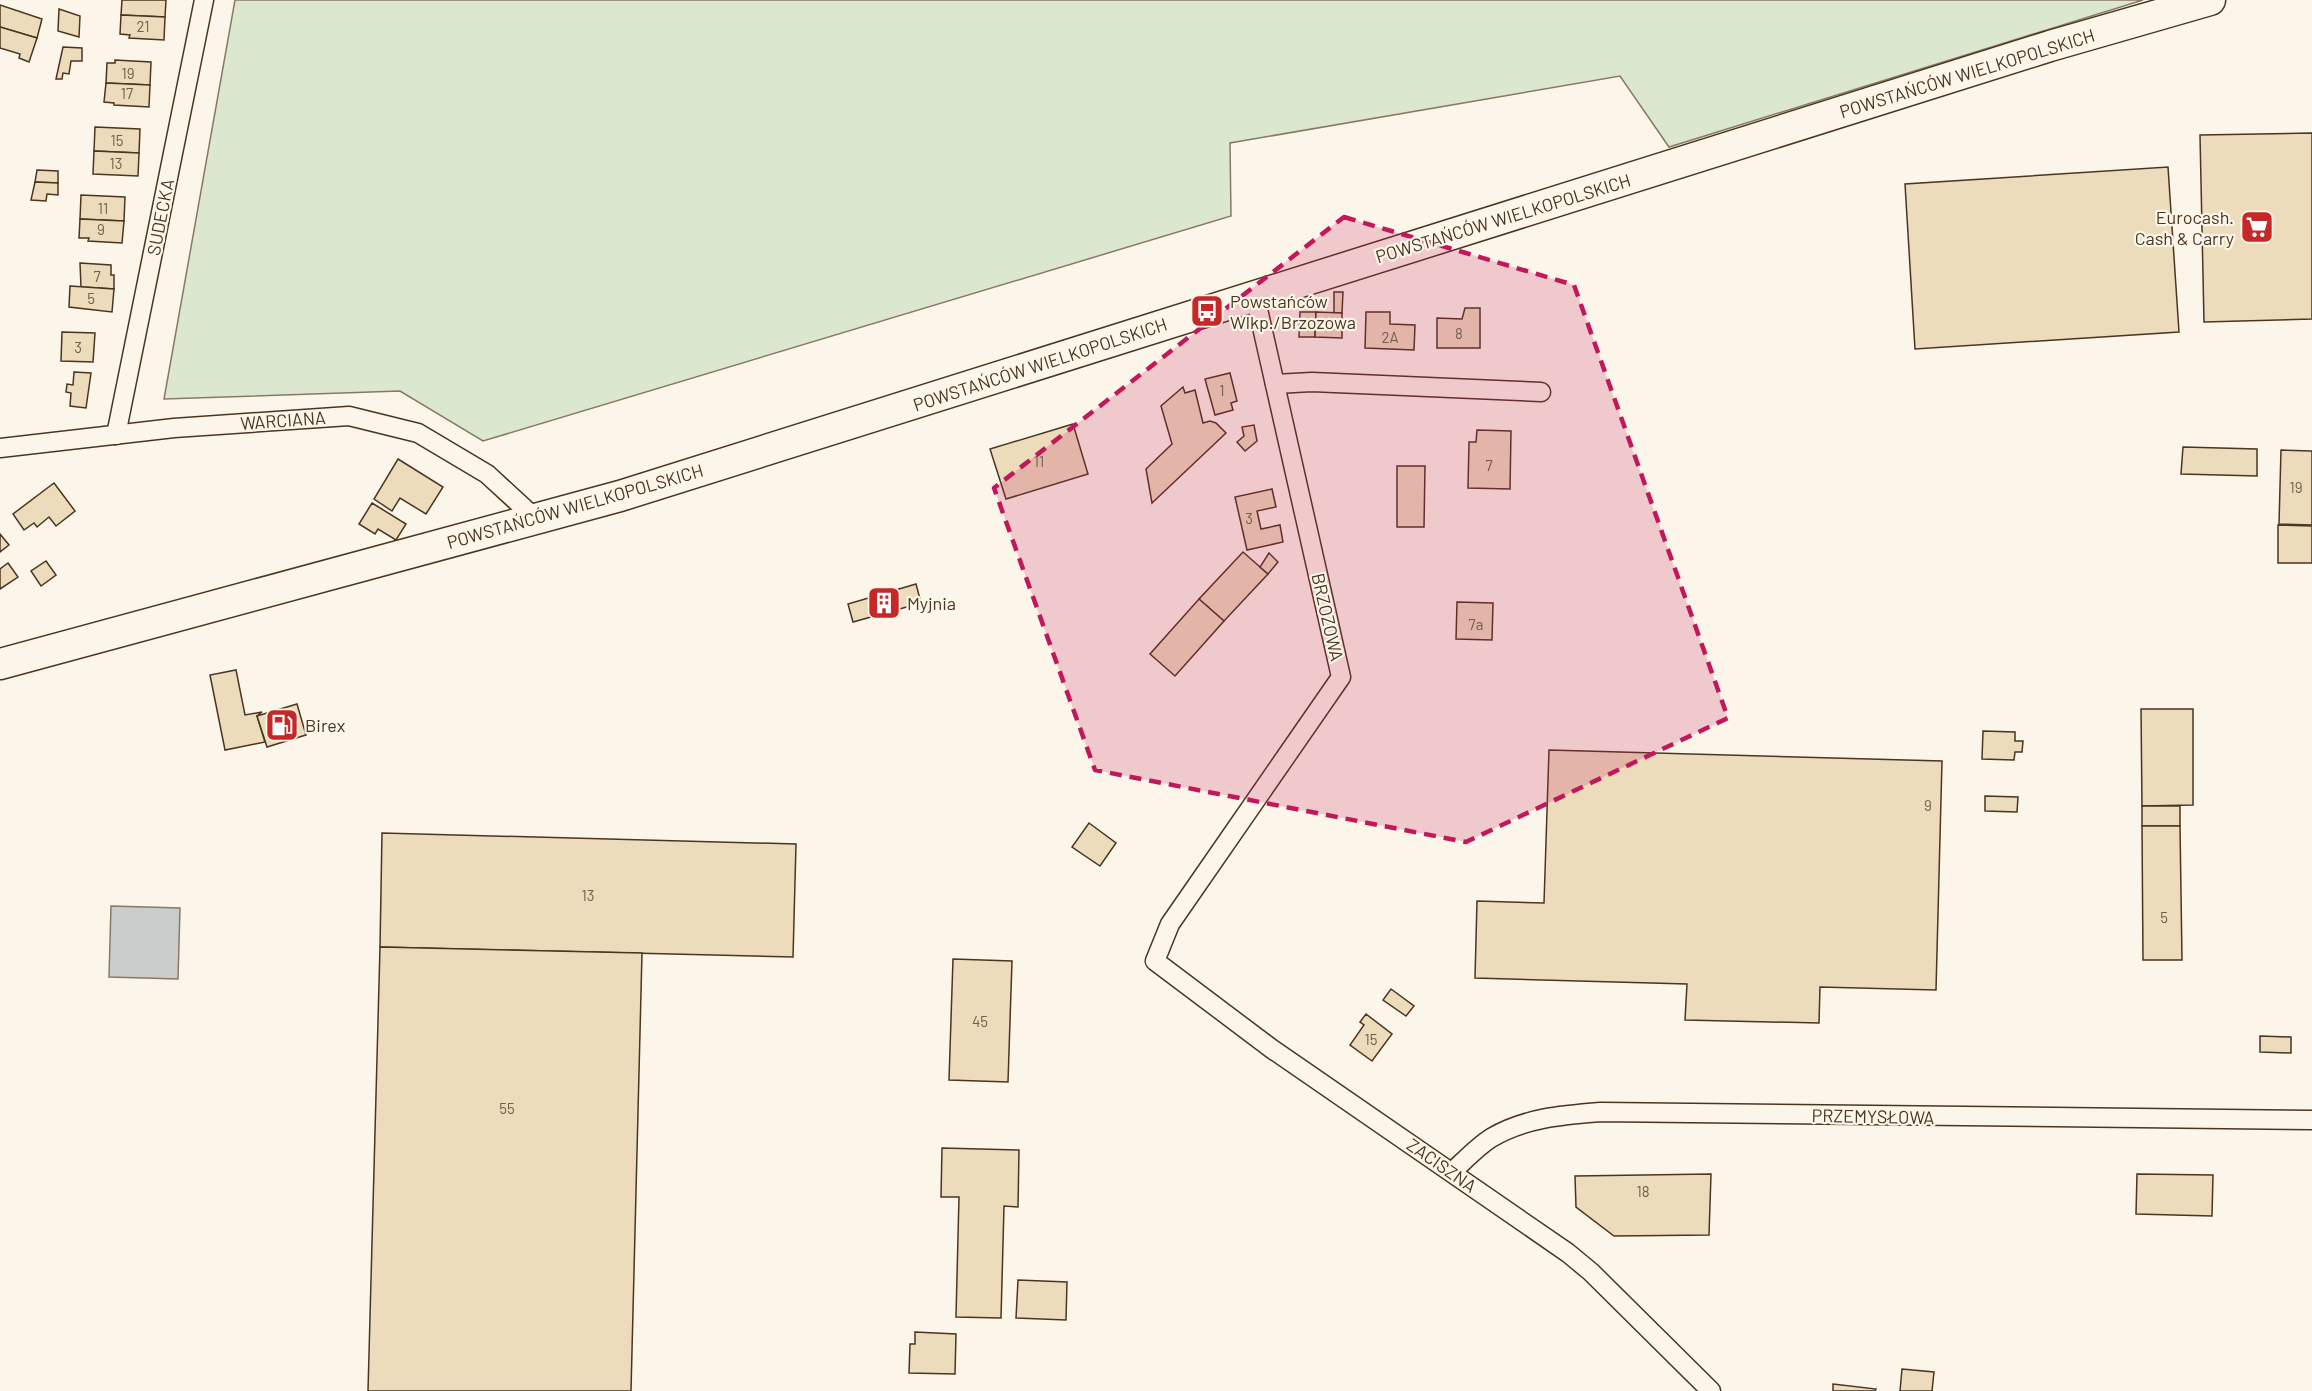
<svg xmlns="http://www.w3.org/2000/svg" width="2312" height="1391" font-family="Barlow,sans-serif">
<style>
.green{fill:#dce7d0;stroke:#887966;stroke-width:1.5}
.water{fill:#c9cecd;stroke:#887966;stroke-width:1.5}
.building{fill:#ecdcbc;stroke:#4a3520;stroke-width:1.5}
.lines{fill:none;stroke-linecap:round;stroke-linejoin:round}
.street-casing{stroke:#4a3520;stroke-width:21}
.primary-casing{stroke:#4a3520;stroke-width:33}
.street{stroke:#fbf6e9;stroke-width:18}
.primary{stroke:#fbf6e9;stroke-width:30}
.marked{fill:#c2185b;fill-opacity:0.2;stroke:#c2185b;stroke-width:4.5;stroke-dasharray:12 8;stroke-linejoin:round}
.labels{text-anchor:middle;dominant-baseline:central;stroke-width:4.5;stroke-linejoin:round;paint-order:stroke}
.number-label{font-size:15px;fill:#725f47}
.street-label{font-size:18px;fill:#4a3520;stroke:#fbf6e9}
.poi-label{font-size:18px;fill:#4a3520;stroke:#fbf6e9;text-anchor:start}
</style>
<rect width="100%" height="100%" fill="#fbf6e9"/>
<!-- green -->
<path class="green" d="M235,0H2143L1669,147L1620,76L1230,143L1231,216L483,441L400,391L164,399Z"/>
<!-- water -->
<path class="water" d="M111,906L180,908L178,979L109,977Z"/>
<!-- building -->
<g class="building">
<path d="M122,0H166L165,17L121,15Z"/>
<path d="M0,5L42,19L37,38L0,27Z"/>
<path d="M59,9L80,16L79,37L58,31Z"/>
<path d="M121,15L165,17L164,40L129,38L130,35L120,34Z"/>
<path d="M0,27L37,38L29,62L19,58L20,54L0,48Z"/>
<path d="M63,47L82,48V61H71L69,74L63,73L62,79H56Z"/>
<path d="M115,60L151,62L150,85L106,83L107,63H115Z"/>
<path d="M106,83L150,85L149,107L114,105V103L104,102Z"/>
<path d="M95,127L140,129L139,153L94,151Z"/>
<path d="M2312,133V319L2204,322L2200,135Z"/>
<path d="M94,151L139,153L138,176L93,174Z"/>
<path d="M2168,167L2179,332L1915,349L1905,184Z"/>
<path d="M37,170L58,171V183L35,182Z"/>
<path d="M35,182L58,183V195L47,194L46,201L31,200Z"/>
<path d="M81,195L125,197L124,221L80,219Z"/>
<path d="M80,219L124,221L122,243L88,241L89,238H79Z"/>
<path d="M80,263L111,265V275H114V289L81,287Z"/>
<path d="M70,286L114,289L112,312L69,307Z"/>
<path d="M1334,292H1343L1342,313H1334Z"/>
<path d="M1465,308H1480V348H1437V318L1462,319Z"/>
<path d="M1300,312H1316L1315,337H1299Z"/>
<path d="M1316,312L1342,313V338L1315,337Z"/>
<path d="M1366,312H1390V324L1415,325L1414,350L1365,348Z"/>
<path d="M62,332L95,333L93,362L61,361Z"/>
<path d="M74,372L91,373L86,408L70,406L71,393L66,392L67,384L73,385Z"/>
<path d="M1230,373L1237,401L1231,403L1233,410L1215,415L1205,379Z"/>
<path d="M1183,387L1185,393L1195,390L1203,423L1210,421L1216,423L1226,433L1152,503L1146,469L1172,444L1161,406Z"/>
<path d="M1073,424L1088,474L1006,499L990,449Z"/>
<path d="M1254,425L1257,441L1245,451L1237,442L1244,436L1242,427Z"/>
<path d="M1477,430L1511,431L1510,489L1468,488L1469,442H1476Z"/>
<path d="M2183,447L2257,449V476L2181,474Z"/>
<path d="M2281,450L2312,451V525L2279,524Z"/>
<path d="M398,459L443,487L426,514L400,498L392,511L374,499Z"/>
<path d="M1397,466H1425L1424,527H1397Z"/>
<path d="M54,483L75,511L56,526L49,517L37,527L34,523L24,530L13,514Z"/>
<path d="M1272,489L1276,507L1257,511L1261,529L1280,525L1283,542L1247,550L1235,497Z"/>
<path d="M372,503L406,524L396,540L378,529L375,534L359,524Z"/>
<path d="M2278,525L2312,526V563H2278Z"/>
<path d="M0,534L9,545L0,552Z"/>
<path d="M1243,552L1268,574L1224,621L1199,599Z"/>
<path d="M1269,553L1278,562L1268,574L1260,567Z"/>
<path d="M46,561L56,575L41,586L31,571Z"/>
<path d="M8,563L18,577L0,589V569Z"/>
<path d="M916,584L921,603L853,622L848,604Z"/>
<path d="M1199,599L1224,621L1175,676L1150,654Z"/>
<path d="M1457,602L1493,603L1492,640L1456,639Z"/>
<path d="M236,670L245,715L262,712L257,716L265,742L225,750L210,675Z"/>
<path d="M297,704L306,735L267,747L257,716Z"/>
<path d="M2141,709H2193V805L2142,806Z"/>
<path d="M1983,731L2015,732V741H2023L2022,752H2015L2014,760L1982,759Z"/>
<path d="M1549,750L1942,761L1936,990L1820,987L1819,1023L1685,1020L1687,984L1475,978L1477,901L1544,903Z"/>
<path d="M1985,796L2018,797L2017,812L1985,811Z"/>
<rect x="2142" y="806" width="38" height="20"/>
<path d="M1089,823L1116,843L1100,866L1072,847Z"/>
<path d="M2142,826H2180L2182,960H2143Z"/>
<path d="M382,833L796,844L793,957L380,947Z"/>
<path d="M380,947L642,953L631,1391H368Z"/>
<path d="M953,959L1012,961L1008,1082L949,1080Z"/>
<path d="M1391,989L1414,1006L1406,1016L1383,1000Z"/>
<path d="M1366,1014L1392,1034L1372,1061L1350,1045L1364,1025L1360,1022Z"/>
<path d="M2260,1036L2291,1037V1053L2260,1052Z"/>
<path d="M942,1148L1019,1150L1018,1207L1004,1206L1001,1318L956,1317L959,1197H941Z"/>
<path d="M1711,1174L1709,1235L1614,1236L1576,1207L1575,1176Z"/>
<path d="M2137,1174L2213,1175L2212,1216L2136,1214Z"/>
<path d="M1018,1280L1067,1282L1066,1320L1016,1318Z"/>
<path d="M915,1332L956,1334L955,1374L909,1373L910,1344H915Z"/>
<path d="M1902,1369L1934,1372L1932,1391H1900Z"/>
<path d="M1833,1384L1876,1389L1875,1391H1833Z"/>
</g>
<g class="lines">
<!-- street casing -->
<g class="street-casing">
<g id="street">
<path d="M1255,296L1341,677L1170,924L1155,961L1272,1049L1568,1253L1591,1272L1711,1391"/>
<path d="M1275,384L1312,382L1541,392"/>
<path d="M116,435L204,0"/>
<path d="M0,448L174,428L349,416L418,433L487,474L536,519"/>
<path d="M1452,1172C1464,1161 1477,1147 1491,1138C1524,1118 1563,1115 1601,1112L2312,1120"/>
</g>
</g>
<!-- primary casing -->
<g class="primary-casing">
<path id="primary" d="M0,664L620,496L2050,46L2210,0"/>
</g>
<!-- street -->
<use href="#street" class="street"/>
<!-- primary -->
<use href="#primary" class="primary"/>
</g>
<!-- marked area -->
<path class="marked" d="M1344,217L1574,285L1728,718L1466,842L1095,770L994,488Z"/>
<!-- icons -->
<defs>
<g id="supermarket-square" transform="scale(1.725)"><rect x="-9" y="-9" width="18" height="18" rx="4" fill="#c62828" stroke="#fbf6e9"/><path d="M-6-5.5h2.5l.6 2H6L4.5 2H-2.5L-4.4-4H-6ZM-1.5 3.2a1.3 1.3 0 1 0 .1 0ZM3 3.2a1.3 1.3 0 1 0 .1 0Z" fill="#fff"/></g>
<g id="bus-square" transform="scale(1.725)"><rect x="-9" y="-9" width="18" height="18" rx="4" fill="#c62828" stroke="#fbf6e9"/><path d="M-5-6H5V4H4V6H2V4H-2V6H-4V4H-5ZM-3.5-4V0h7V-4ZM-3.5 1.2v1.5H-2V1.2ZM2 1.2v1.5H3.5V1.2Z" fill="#fff"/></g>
<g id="building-square" transform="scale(1.725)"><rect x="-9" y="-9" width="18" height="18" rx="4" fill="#c62828" stroke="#fbf6e9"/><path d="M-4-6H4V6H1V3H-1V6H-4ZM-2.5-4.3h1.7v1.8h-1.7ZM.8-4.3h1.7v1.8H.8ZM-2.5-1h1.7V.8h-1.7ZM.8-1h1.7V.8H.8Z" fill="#fff"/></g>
<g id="fuel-square" transform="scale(1.725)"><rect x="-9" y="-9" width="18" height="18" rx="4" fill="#c62828" stroke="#fbf6e9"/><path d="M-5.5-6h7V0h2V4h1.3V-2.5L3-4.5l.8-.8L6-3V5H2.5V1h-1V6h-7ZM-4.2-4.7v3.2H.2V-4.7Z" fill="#fff"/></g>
</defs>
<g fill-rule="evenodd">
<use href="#supermarket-square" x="2257" y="227"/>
<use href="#bus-square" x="1207" y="311"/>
<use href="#building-square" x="884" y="603"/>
<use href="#fuel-square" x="282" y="725"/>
</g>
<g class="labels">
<!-- number labels -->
<g class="number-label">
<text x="143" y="26">21</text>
<text x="128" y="73">19</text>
<text x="127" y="93">17</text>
<text x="117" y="140">15</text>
<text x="116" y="163">13</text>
<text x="103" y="208">11</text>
<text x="101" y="229">9</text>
<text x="97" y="276">7</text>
<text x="91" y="298">5</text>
<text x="1459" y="333">8</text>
<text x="1390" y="337">2A</text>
<text x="78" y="347">3</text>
<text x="1222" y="390">1</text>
<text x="1039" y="461">11</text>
<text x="1489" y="465">7</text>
<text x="2296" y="487">19</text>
<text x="1249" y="518">3</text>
<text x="1476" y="624">7a</text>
<text x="1928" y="805">9</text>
<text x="588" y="895">13</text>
<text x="2164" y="917">5</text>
<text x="980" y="1021">45</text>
<text x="1371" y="1039">15</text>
<text x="507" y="1108">55</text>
<text x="1643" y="1191">18</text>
</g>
<!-- street labels -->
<g class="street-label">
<text transform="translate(1967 73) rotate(-17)">POWSTAŃCÓW WIELKOPOLSKICH</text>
<text transform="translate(160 217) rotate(-79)">SUDECKA</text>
<text transform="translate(1503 218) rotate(-17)">POWSTAŃCÓW WIELKOPOLSKICH</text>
<text transform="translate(1040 364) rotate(-18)">POWSTAŃCÓW WIELKOPOLSKICH</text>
<text transform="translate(283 420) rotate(-4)">WARCIANA</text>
<text transform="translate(575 506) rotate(-16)">POWSTAŃCÓW WIELKOPOLSKICH</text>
<text transform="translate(1328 617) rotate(77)">BRZOZOWA</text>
<text transform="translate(1873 1116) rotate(1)">PRZEMYSŁOWA</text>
<text transform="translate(1442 1165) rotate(35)">ZACISZNA</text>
</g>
<!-- poi labels -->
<g class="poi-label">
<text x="2234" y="217" text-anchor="end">Eurocash.<tspan x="2234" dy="21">Cash &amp; Carry</tspan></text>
<text x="1230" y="301">Powstańców<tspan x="1230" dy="21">Wlkp./Brzozowa</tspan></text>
<text x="907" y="603">Myjnia</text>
<text x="305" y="725">Birex</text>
</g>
</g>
</svg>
